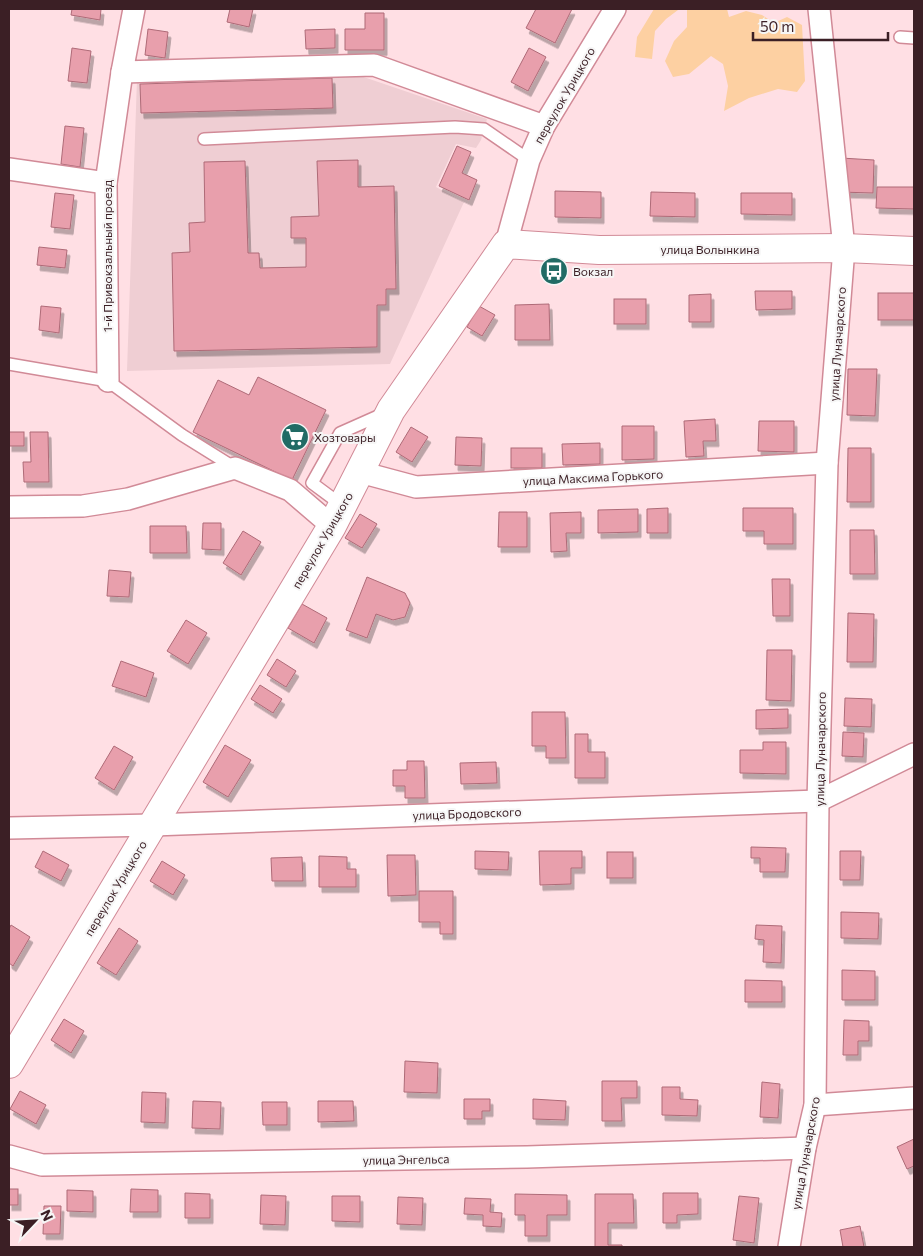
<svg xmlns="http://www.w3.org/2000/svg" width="923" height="1256" font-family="Commissioner,sans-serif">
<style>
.built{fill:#efced3}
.green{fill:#fdd0a2}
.building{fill:#e89fac;stroke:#ae6a77;filter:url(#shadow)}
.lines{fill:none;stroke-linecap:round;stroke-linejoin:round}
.lane-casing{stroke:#d18a97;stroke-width:14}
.street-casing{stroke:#d18a97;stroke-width:24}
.secondary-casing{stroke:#d18a97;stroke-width:30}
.lane{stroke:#fff;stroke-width:11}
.street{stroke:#fff;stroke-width:21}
.secondary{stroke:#fff;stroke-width:28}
.labels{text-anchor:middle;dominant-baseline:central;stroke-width:4;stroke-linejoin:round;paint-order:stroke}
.street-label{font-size:12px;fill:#3b1f25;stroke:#f6f6f6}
.poi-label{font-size:12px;fill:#3b1f25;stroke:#f6f6f6;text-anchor:start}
</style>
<defs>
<filter id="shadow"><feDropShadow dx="3" dy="5.5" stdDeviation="0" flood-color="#0004"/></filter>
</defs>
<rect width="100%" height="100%" fill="#ffdfe4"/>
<!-- built -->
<path class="built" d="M346,71L487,119L481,140L476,148L456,144L436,187L464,202L390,364L127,371L137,79Z"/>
<!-- green -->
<path class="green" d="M654,9H727L729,17L746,11L762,15L774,23L787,17L802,25L805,81L797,92L778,89L749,98L724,111L728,86L723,64L711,56L689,74L673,77L665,61L674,41L687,27V9L678,10L666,19L655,31L652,59L635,57L637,37Z"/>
<!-- building -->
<g class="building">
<path d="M72,9H101L100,20L71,15Z"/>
<path d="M230,9H253L249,27L227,22Z"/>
<path d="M536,9H572L555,43L526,28Z"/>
<path d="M365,13H384V50H345V29H365Z"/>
<path d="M148,29L168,32L165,58L145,55Z"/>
<path d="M335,29V48L306,49L305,30Z"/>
<path d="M72,48L91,51L87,83L68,81Z"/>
<path d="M529,48L546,57L528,91L511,82Z"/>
<path d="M332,78L333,108L141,113L140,84Z"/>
<path d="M65,126L84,128L80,167L61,164Z"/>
<path d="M457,146L471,152L462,173L477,180L469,200L439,186Z"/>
<path d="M841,158L874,160L873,193L839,192Z"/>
<path d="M358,160V187L394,186L396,289H386V305H377V347L174,351L172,253L190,252L189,223L205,222L204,162L245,161L248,253H259L260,268L306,267V238H291V217L319,216L317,161Z"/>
<path d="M877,187H914V209L876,208Z"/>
<path d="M555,191L601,192V218L555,217Z"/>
<path d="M651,192L695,193V217L650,216Z"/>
<path d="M55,193L74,195L70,229L51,227Z"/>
<path d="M741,193H792V215L741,214Z"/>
<path d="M39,247L67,250L65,268L37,265Z"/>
<path d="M755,291H792V309L756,310Z"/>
<rect x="878" y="293" width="36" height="27"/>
<path d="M711,294V322H689V295Z"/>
<rect x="614" y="299" width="32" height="25"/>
<path d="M549,304L550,340H515V305Z"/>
<path d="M41,306L61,308L59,333L39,330Z"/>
<path d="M479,306L495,315L482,336L467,327Z"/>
<path d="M848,369H877L875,416L847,415Z"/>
<path d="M258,377L326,410L292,480L193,432L218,380L249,395Z"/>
<path d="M715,419L716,441H703L704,456L686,457L684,421Z"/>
<path d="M759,421H794V452L758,451Z"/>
<path d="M622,426H654V459L622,460Z"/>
<path d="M411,427L428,437L412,462L396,452Z"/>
<rect x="9" y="432" width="15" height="14"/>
<path d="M30,432H48L49,482H24L23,462H31Z"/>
<path d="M456,437L482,438L481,466L455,465Z"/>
<path d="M600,443V464L563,465L562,444Z"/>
<rect x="511" y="448" width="31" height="20"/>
<path d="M848,448H871V502H847Z"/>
<path d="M668,508V533H647V509Z"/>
<path d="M743,508H793V544H764V531H743Z"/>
<path d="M638,509V532L598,533V510Z"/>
<path d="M499,512H527V547H498Z"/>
<path d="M581,512V533H566L567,551L551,552L550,513Z"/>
<path d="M360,514L377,524L362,548L345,538Z"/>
<path d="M203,523H221V550L202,549Z"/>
<path d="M150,526H186L187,553H150Z"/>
<path d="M850,530H874L875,574H850Z"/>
<path d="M243,531L261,542L241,575L223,563Z"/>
<path d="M109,570L131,572L129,597L107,596Z"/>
<path d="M367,577L405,593L410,603L405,617L393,620L376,614L367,638L346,630Z"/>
<path d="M772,579H790V616H773Z"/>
<path d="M302,604L327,618L314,643L288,628Z"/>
<path d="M848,613L874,614L873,662H847Z"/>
<path d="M186,620L207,633L188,664L167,651Z"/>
<path d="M767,650H792L791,701L766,700Z"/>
<path d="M277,659L296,671L286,687L267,675Z"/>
<path d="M121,661L154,673L146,697L112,686Z"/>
<path d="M260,685L282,699L273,713L251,699Z"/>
<path d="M845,698L872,699L871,727L844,726Z"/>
<path d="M788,709V728L756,729V710Z"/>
<path d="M532,712H565L566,758H546V746H532Z"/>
<path d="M843,732L864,733L863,757L842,756Z"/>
<path d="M575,734H588V752H605V778H575Z"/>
<path d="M763,742H786V774L740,773V750H763Z"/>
<path d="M225,745L251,760L228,797L203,782Z"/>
<path d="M114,746L133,757L114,790L95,778Z"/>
<path d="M407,761H424L425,798H405V786H393V770H407Z"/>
<path d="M496,762L497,783L461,784L460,763Z"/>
<path d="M751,847L786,848L785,872H760V858H751Z"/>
<path d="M43,851L69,865L61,881L35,867Z"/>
<path d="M475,851L509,852L508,870L475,869Z"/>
<path d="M539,851H582V868H571V884L540,885Z"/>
<path d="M840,851H861L860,880H840Z"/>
<rect x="607" y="852" width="26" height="26"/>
<path d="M387,855H415L416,895L388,896Z"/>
<path d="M319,856L347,857V869H356V887H319Z"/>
<path d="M302,857L303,881H272L271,858Z"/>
<path d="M162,861L185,875L173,895L150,881Z"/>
<path d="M419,891H453V934H440V922H419Z"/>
<path d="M841,912L879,913L878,939L841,938Z"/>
<path d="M11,925L30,937L13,966L9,963V929Z"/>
<path d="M756,925L782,926L781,963L763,962L764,940L755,939Z"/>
<path d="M119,928L138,941L116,975L97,963Z"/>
<path d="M842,970L875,971V1000H842Z"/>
<path d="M745,980L782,981V1002H745Z"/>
<path d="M64,1019L84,1031L71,1053L51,1040Z"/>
<path d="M844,1020L869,1021V1041H858V1055H843Z"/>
<path d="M405,1061L438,1063L437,1093L404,1092Z"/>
<path d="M602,1081H637V1098H621L622,1121H602Z"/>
<path d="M762,1082L780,1084L778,1118L760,1117Z"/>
<path d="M662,1087H680V1099L698,1100L697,1116L662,1115Z"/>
<path d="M20,1091L46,1105L36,1124L10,1109Z"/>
<path d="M142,1092L166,1093L165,1123L141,1122Z"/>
<path d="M464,1099H490V1111H482V1119H464Z"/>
<path d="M533,1099L566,1101L565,1120L533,1119Z"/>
<path d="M193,1101L221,1102L220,1129L192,1128Z"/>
<path d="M318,1101H353L354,1121L318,1122Z"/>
<path d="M262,1102H287V1125H263Z"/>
<path d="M914,1139V1166L907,1169L897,1147Z"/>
<rect x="9" y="1189" width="9" height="16"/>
<path d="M131,1189L158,1190V1212H130Z"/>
<path d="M67,1190L93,1191V1212L67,1211Z"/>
<path d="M185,1193L210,1194V1218H185Z"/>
<path d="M663,1193H698V1214L677,1215V1223H663Z"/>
<path d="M515,1194L567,1195V1215H547V1236H525V1215H515Z"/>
<path d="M595,1194H633L634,1223H608V1245H622V1247H595Z"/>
<path d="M261,1195L286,1196L285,1225L260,1224Z"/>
<path d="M332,1196H360V1222L332,1221Z"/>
<path d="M739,1196L759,1198L754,1243L733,1240Z"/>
<path d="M398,1197L423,1198L422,1225L397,1224Z"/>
<path d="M465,1198L491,1199L490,1212L502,1213L501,1227L483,1226V1215L464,1214Z"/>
<path d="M44,1206H61L60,1234H43Z"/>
<path d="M860,1226L864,1247H843L840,1230Z"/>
</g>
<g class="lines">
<!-- lane casing -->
<g class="lane-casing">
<g id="lane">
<path d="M900,37L914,38"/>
<path d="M204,139L455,127L484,129L529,160"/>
<path d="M9,364L108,381L182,435L235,468"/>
<path d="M343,506L312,483L340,433L385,413"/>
</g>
</g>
<!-- street casing -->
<g class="street-casing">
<g id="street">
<path d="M134,9L122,72L374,65L544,126"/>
<path d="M9,169L106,183"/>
<path d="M506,244L529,160L544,126L615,9"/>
<path d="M108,381L106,183L122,72"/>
<path d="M360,472L416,487L827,463"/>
<path d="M9,507L83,506L128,499L235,468L290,490L332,526"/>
<path d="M9,828L153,825L818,801L914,754"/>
<path d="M815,1105L914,1098"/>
<path d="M9,1156L42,1165L527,1157L805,1148"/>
<path d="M789,1247L805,1148L815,1105L818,801L827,463L844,248L819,9"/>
</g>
</g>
<!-- secondary casing -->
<g class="secondary-casing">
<path id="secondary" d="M9,1064L332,526L391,410L506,244L599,250L844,248L914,251"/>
</g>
<!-- lane -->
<use href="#lane" class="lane"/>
<!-- street -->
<use href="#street" class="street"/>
<!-- secondary -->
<use href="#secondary" class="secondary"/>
</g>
<!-- icons -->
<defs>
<g id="bus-disc" transform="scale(1.4375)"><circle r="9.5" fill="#216b65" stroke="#f6f6f6"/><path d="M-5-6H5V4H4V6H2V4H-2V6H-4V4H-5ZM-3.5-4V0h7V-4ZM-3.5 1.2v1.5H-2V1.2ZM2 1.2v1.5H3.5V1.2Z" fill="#fff"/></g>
<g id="supermarket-disc" transform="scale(1.4375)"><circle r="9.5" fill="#216b65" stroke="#f6f6f6"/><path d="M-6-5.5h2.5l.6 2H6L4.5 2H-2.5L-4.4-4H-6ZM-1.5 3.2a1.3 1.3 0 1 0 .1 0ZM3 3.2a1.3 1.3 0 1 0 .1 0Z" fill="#fff"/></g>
</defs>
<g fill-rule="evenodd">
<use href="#bus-disc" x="554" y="271"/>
<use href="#supermarket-disc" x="295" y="437"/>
</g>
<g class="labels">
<!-- street labels -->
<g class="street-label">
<text transform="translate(564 95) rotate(-60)">переулок Урицкого</text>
<text x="710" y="249">улица Волынкина</text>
<text transform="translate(107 256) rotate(-90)">1-й Привокзальный проезд</text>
<text transform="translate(837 344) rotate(-86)">улица Луначарского</text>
<text transform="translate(593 477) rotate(-3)">улица Максима Горького</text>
<text transform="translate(322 540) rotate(-60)">переулок Урицкого</text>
<text transform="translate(820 749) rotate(-89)">улица Луначарского</text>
<text transform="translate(467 813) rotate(-2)">улица Бродовского</text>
<text transform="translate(115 888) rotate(-59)">переулок Урицкого</text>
<text transform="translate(805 1153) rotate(-80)">улица Луначарского</text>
<text transform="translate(406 1159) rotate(-1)">улица Энгельса</text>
</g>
<!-- poi labels -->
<g class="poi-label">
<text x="573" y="271">Вокзал</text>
<text x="314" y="437">Хозтовары</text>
</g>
</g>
<!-- border -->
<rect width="923" height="1256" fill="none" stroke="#3b1f25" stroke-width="20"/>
<!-- north arrow -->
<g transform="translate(35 1221) rotate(65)" stroke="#f6f6f6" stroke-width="4" paint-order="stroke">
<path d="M0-4L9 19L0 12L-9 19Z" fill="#3b1f25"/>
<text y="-8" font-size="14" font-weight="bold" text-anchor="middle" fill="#3b1f25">N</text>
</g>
<!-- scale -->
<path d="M753 32v8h135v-8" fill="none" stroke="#3b1f25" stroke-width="2.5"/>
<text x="760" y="32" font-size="15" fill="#3b1f25" stroke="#f6f6f6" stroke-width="4" paint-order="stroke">50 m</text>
</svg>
